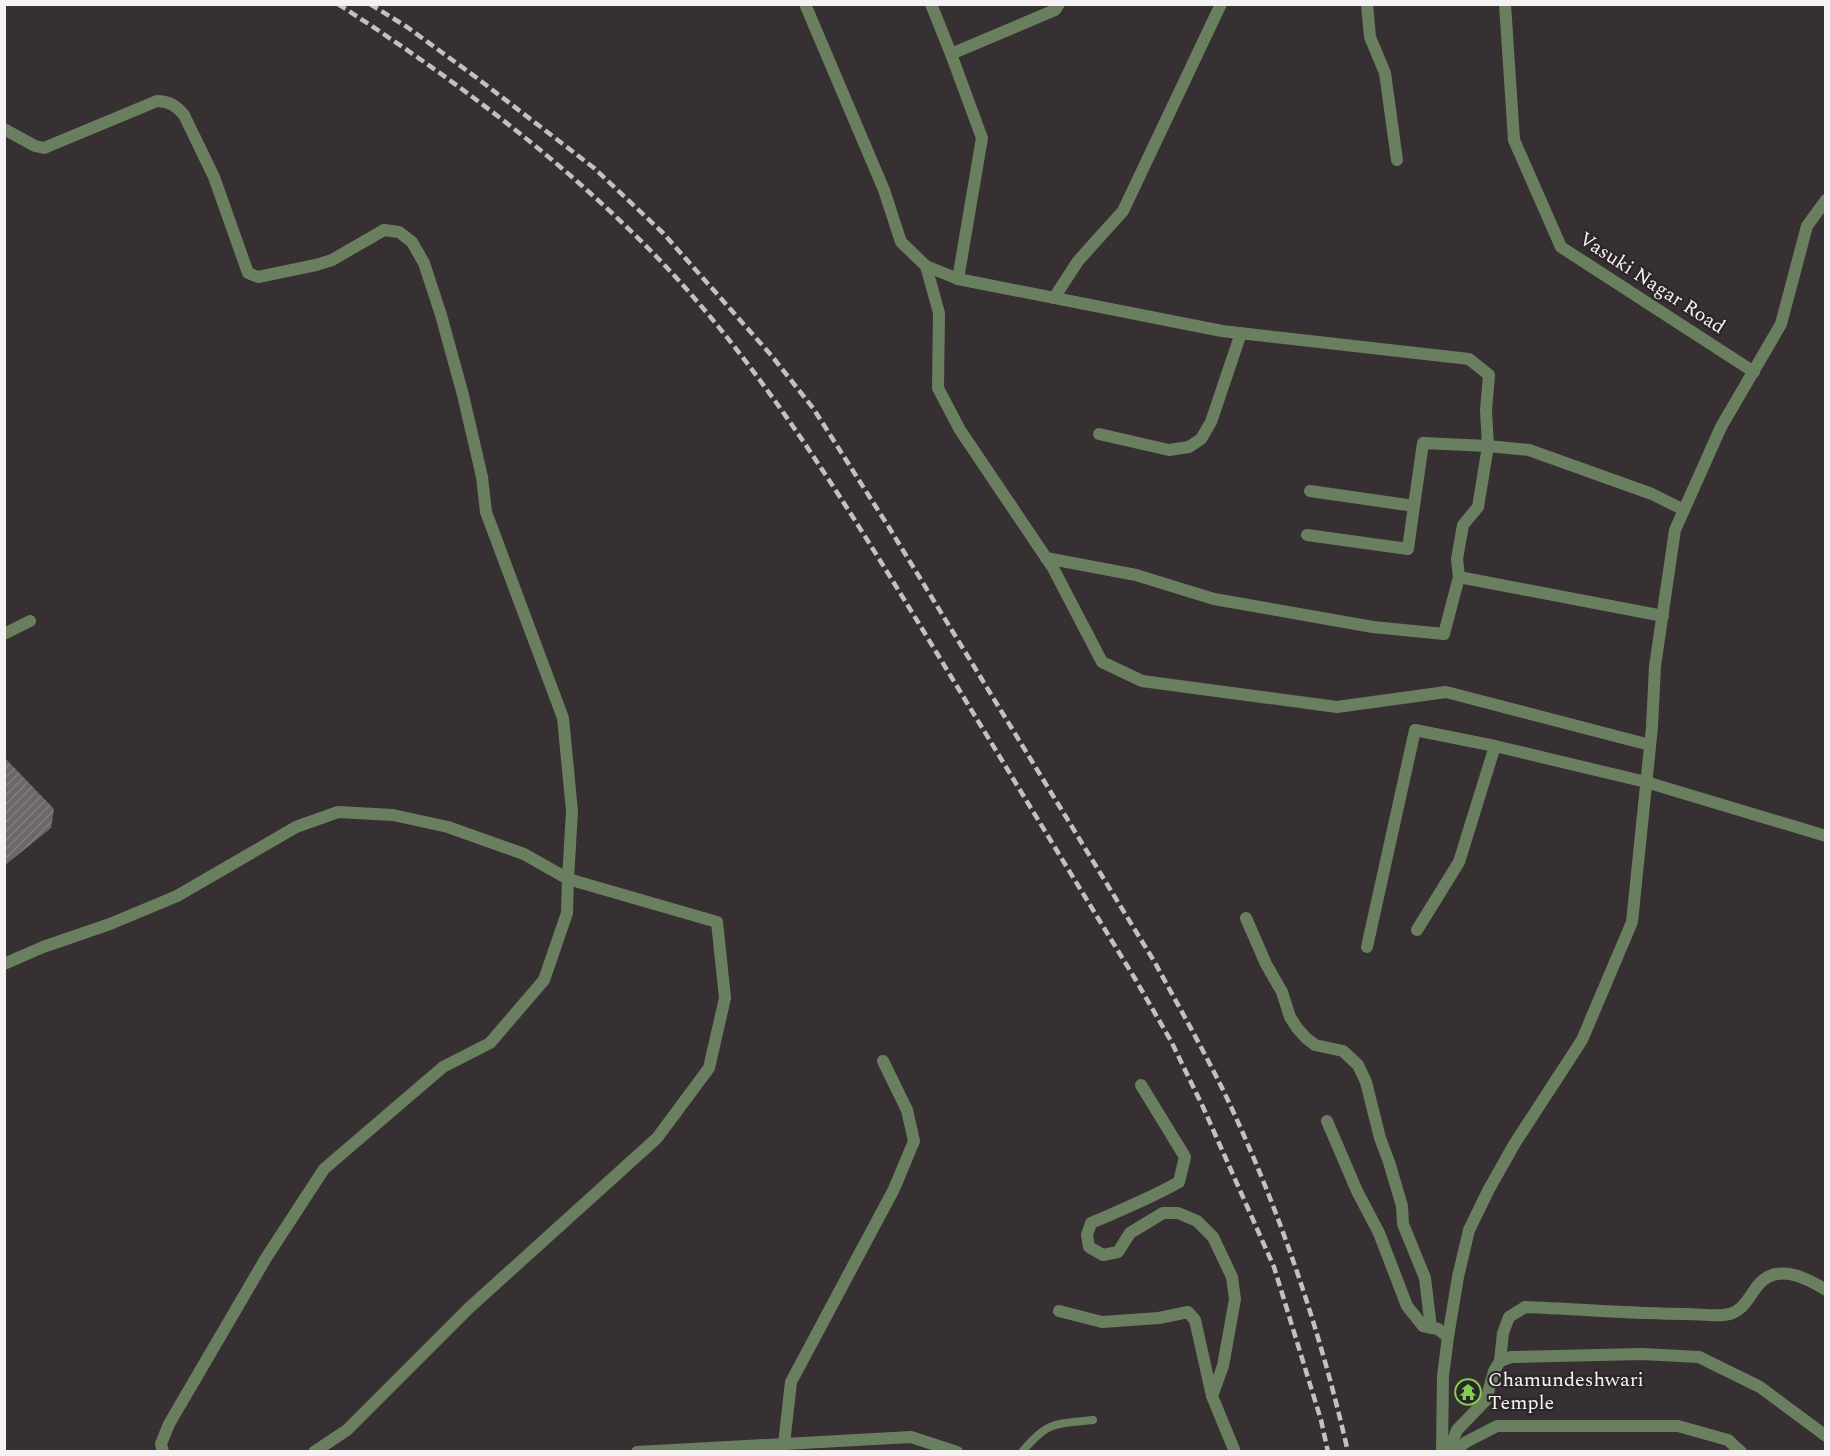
<svg xmlns="http://www.w3.org/2000/svg" width="1830" height="1456" font-family="Spectral,serif">
<style>
.building{fill:url(#building-hatch)}
.lines{fill:none;stroke-linecap:round;stroke-linejoin:round}
.service{stroke:#6a7f5f;stroke-width:8}
.minor{stroke:#6a7f5f;stroke-width:12}
.tertiary{stroke:#6a7f5f;stroke-width:12}
.rail{stroke:#c4bfc0;stroke-width:4.5;stroke-dasharray:9 4.5;stroke-linecap:butt}
.labels{text-anchor:middle;dominant-baseline:central;stroke-width:4.5;stroke-linejoin:round;paint-order:stroke}
.street-label{font-size:20px;fill:#f6f2f3;stroke:#2d2628}
.poi-label{font-size:20px;fill:#f6f2f3;stroke:#2d2628;text-anchor:start}
</style>
<defs>
<pattern id="building-hatch" width="6" height="6" patternUnits="userSpaceOnUse" patternTransform="scale(1.5)"><rect width="6" height="6" fill="#6d6668"/><path d="M-1 1l2-2M0 6l6-6M5 7l2-2" fill="none" stroke="#827c7e"/></pattern>
</defs>
<rect width="100%" height="100%" fill="#373032"/>
<!-- building -->
<path class="building" d="M4,757L54,809L51,828L4,866Z"/>
<g class="lines">
<!-- service -->
<path class="service" d="M1022,1452C1048,1421 1055,1424 1093,1420"/>
<!-- minor -->
<g class="minor">
<path d="M805,4L884,190L901,242L926,266L958,279L1222,331L1469,359L1489,375L1486,410L1488,446L1529,450L1652,494L1684,510"/>
<path d="M931,4L951,54"/>
<path d="M1367,4L1370,37L1385,73L1397,160"/>
<path d="M1505,4L1514,140L1561,247L1754,372"/>
<path d="M4,129L35,146L44,148L157,101C169,101 177,106 184,115L214,177L248,273L258,277L316,265L332,260L384,230L399,232L412,242L424,263L441,315L463,395L482,477L486,512L563,718L572,811L568,879L717,922L725,998L709,1068L657,1138L469,1308L347,1430L314,1452"/>
<path d="M926,266L939,313L938,388L960,430L1053,568L1102,662L1142,681L1337,707L1446,692L1650,745"/>
<path d="M958,279L982,138L951,54L1055,10L1059,4"/>
<path d="M1054,298L1078,261L1123,211L1221,4"/>
<path d="M1099,434L1169,450L1189,447L1201,439L1211,422L1241,333"/>
<path d="M1310,491L1414,506L1423,443L1488,446L1478,507L1463,525L1457,559L1459,577"/>
<path d="M1307,535L1408,549L1414,506"/>
<path d="M1046,558L1136,575L1214,599L1373,627L1444,634L1459,577L1663,616"/>
<path d="M4,634L30,621"/>
<path d="M1246,918L1266,964L1282,992L1290,1017L1297,1028L1306,1038L1315,1045L1343,1051L1358,1065L1366,1082L1380,1138L1389,1162L1402,1206L1403,1224L1425,1278L1431,1328"/>
<path d="M1417,930L1459,862L1495,746"/>
<path d="M1367,947L1415,730L1495,746L1646,782L1826,836"/>
<path d="M4,964L43,947L110,924L177,896L296,827L338,812L393,815L448,827L524,854L568,879L567,913L544,980L490,1043L443,1067L324,1169L266,1258L169,1424L161,1444L163,1452"/>
<path d="M1141,1085L1185,1157L1179,1182C1151,1198 1121,1210 1091,1223L1087,1235L1089,1247L1103,1255L1118,1252L1130,1233L1163,1213H1178L1197,1221L1213,1237L1232,1277L1235,1299L1223,1366L1212,1396"/>
<path d="M1327,1121L1357,1191L1379,1233L1407,1306L1423,1326L1438,1329L1448,1337"/>
<path d="M1059,1311L1102,1322L1159,1318L1188,1312L1195,1320L1212,1396L1235,1452"/>
<path d="M1500,1361L1503,1333L1509,1317L1525,1307C1579,1309 1632,1314 1686,1314C1698,1314 1711,1316 1723,1315C1743,1314 1748,1297 1759,1284C1778,1263 1807,1278 1826,1290"/>
<path d="M784,1444L791,1382L894,1189L914,1141L907,1110L883,1061"/>
<path d="M1448,1452L1457,1430L1486,1400L1494,1371L1500,1361L1511,1357L1642,1354L1699,1357L1760,1387L1826,1436"/>
<path d="M1454,1452L1466,1442L1497,1426H1678L1728,1440L1741,1452"/>
</g>
<!-- tertiary -->
<g class="tertiary">
<path d="M637,1452L911,1437L957,1452"/>
<path d="M1442,1452L1443,1376L1448,1337L1458,1277L1469,1230L1489,1189L1515,1143L1582,1040L1632,922L1652,727L1655,666L1675,530L1721,427L1781,324L1807,226L1826,200"/>
</g>
<!-- rail -->
<g class="rail">
<path d="M338,4C448,75 552,152 645,245C755,355 840,495 921,627C992,744 1063,861 1134,977L1171,1041L1203,1107L1274,1267L1321,1420L1328,1452"/>
<path d="M370,4L407,27L477,78L594,168L663,233L771,355L813,408L890,529L1154,961C1178,1005 1203,1049 1225,1094C1279,1208 1320,1329 1348,1452"/>
</g>
</g>
<!-- icons -->
<defs>
<g id="temple-ring" transform="scale(1.35)"><circle r="9.5" fill="#2d2628" stroke="#82d04f" stroke-width="1.5"/><path d="M0-6L5-2H3V0L6.5 2.5H4V6H1.5V3h-3V6H-4V2.5H-6.5L-3 0V-2H-5Z" fill="#82d04f"/></g>
</defs>
<g fill-rule="evenodd">
<use href="#temple-ring" x="1468" y="1392"/>
</g>
<g class="labels">
<!-- street labels -->
<g class="street-label">
<text transform="translate(1652 283) rotate(33)">Vasuki Nagar Road</text>
</g>
<!-- poi labels -->
<g class="poi-label">
<text x="1488" y="1380">Chamundeshwari<tspan x="1488" dy="23">Temple</tspan></text>
</g>
</g>
<!-- border -->
<rect width="1830" height="1456" fill="none" stroke="#f6f2f3" stroke-width="12"/>
</svg>
